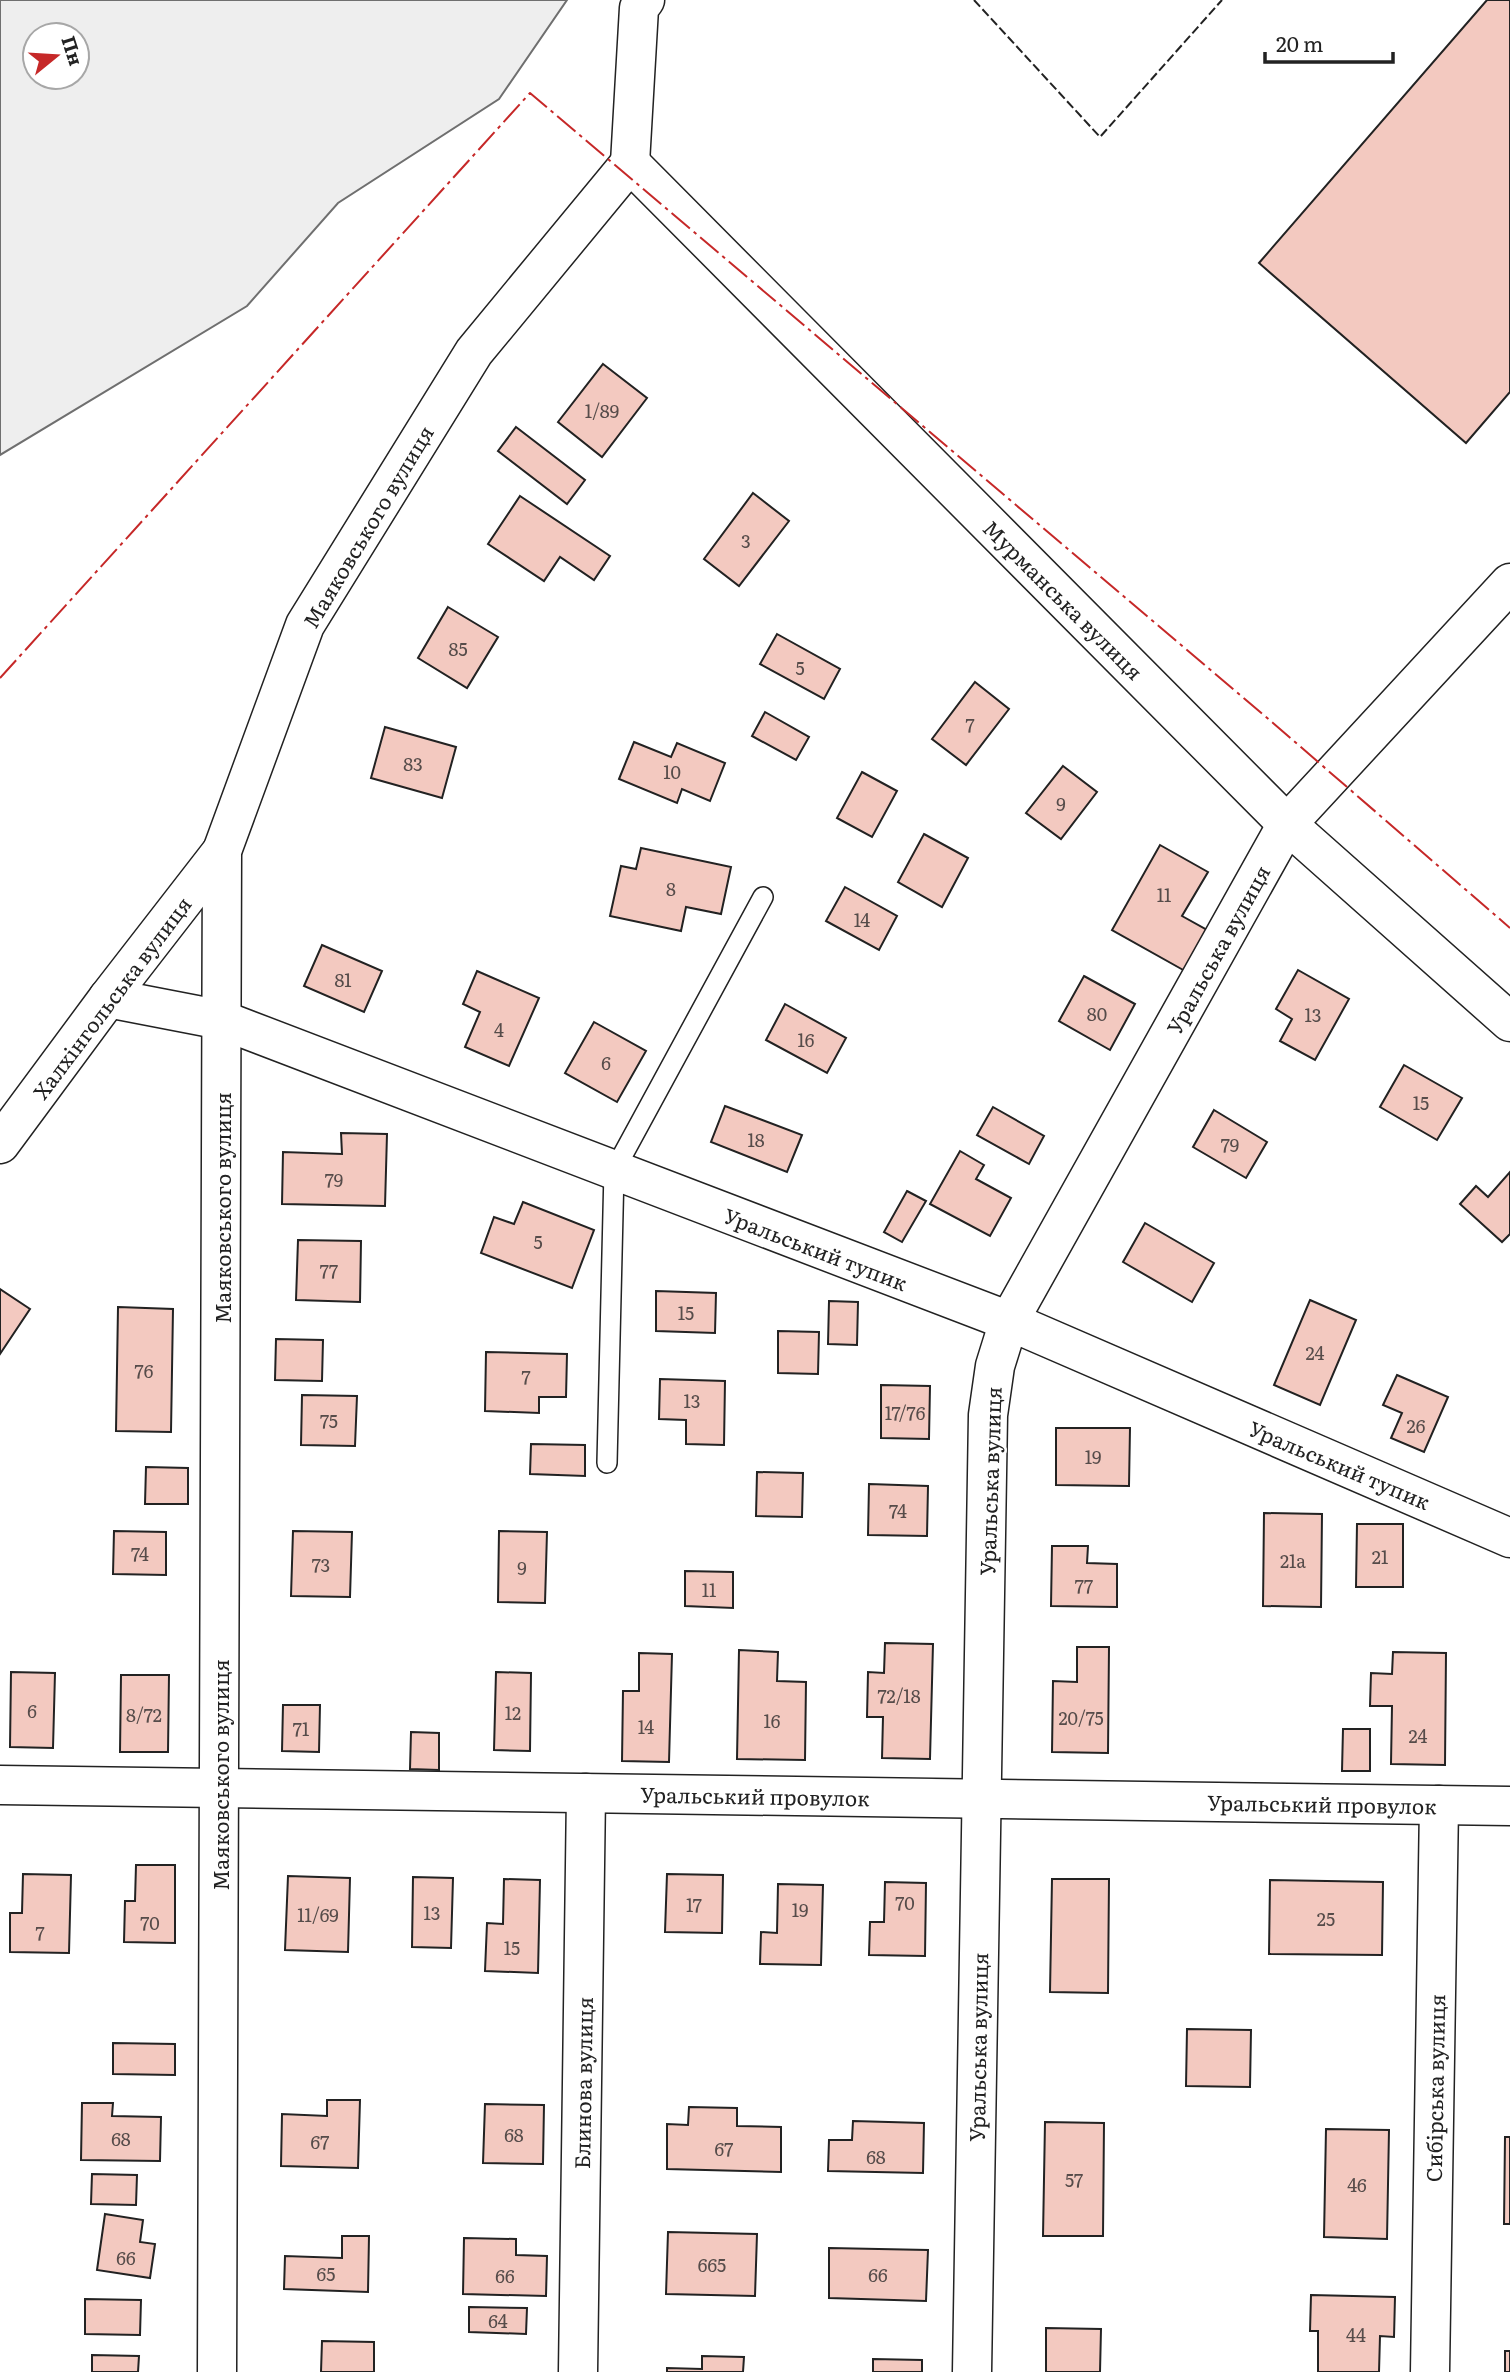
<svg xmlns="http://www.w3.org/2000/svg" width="1510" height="2372" font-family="Literata,serif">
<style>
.green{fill:#eee;stroke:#6f6f6f;stroke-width:2;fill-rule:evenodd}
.building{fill:#f3c9c0;stroke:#222;stroke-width:2}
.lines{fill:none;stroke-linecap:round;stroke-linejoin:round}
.lane-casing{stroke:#222;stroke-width:22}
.street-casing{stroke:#222;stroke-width:41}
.lane{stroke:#fff;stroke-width:19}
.street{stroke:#fff;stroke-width:38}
.fence{stroke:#222;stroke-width:2;stroke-dasharray:9 3.5;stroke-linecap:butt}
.power{stroke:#c62828;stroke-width:2;stroke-dasharray:24 5 3.5 5;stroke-linecap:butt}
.labels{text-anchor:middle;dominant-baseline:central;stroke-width:5;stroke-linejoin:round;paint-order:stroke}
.number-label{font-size:18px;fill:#564c4a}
.street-label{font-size:21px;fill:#222;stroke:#fff}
</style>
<rect width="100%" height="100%" fill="#fff"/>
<!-- green -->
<path class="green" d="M0,0H567L499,99L338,203L247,306L0,455ZM35,35H77V77H35Z"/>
<!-- building -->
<g class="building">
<path d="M1487,0H1510V392L1466,443L1259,263Z"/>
<path d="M603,364L647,398L602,457L558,422Z"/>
<path d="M516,427L585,480L567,504L498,451Z"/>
<path d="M753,493L789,521L739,586L704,559Z"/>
<path d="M520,496L610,556L594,580L560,557L544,581L488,544Z"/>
<path d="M448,607L498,637L467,688L418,658Z"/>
<path d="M777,634L840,669L824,699L760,664Z"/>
<path d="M975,682L1009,709L966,765L932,739Z"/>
<path d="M765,712L809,737L796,760L752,736Z"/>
<path d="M385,727L456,747L442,798L371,778Z"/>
<path d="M634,742L671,757L677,743L725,763L710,801L682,789L677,803L619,779Z"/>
<path d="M1063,766L1097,792L1061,839L1026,813Z"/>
<path d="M862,772L897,791L872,837L837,818Z"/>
<path d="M924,834L968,858L942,907L898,882Z"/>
<path d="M1160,845L1208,872L1182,916L1207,930L1185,971L1112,930Z"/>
<path d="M641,848L731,867L721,914L686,907L681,931L610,916L621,866L636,869Z"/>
<path d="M845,887L897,916L879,950L826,921Z"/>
<path d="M322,945L382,971L364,1012L304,986Z"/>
<path d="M1298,970L1349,999L1315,1060L1280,1041L1292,1019L1276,1009Z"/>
<path d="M477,971L539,998L509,1066L465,1047L480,1012L463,1004Z"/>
<path d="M1084,976L1135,1004L1110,1050L1059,1021Z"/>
<path d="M785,1004L846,1038L827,1073L766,1040Z"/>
<path d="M594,1022L646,1051L617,1102L565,1073Z"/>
<path d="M1404,1065L1462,1098L1437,1140L1380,1107Z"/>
<path d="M725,1106L802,1135L787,1172L711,1142Z"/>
<path d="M993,1107L1044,1136L1029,1164L977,1135Z"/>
<path d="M1214,1110L1267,1142L1246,1178L1193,1147Z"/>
<path d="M341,1133L387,1134L385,1206L282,1204L283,1152L342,1154Z"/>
<path d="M960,1151L984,1165L976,1179L1011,1198L990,1236L930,1204Z"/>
<path d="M1510,1172V1234L1502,1242L1460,1204L1476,1186L1488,1197Z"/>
<path d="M907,1191L926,1201L902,1242L884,1232Z"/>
<path d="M523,1202L594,1230L572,1288L481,1253L494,1217L514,1224Z"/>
<path d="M1145,1223L1214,1263L1192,1302L1123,1262Z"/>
<path d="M298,1240L361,1241L360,1302L296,1300Z"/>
<path d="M0,1289L30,1309L0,1354Z"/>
<path d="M656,1291L716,1293L715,1333L656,1331Z"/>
<path d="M1310,1300L1356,1320L1320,1405L1274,1385Z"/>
<path d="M829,1301L858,1302L857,1345L828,1344Z"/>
<path d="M118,1307L173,1309L171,1432L116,1431Z"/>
<path d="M778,1331L819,1332L818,1374L778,1373Z"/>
<path d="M276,1339L323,1340L322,1381L275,1380Z"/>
<path d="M486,1352L567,1354L566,1397H539V1413L485,1411Z"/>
<path d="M1397,1375L1448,1397L1424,1452L1391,1438L1402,1413L1383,1405Z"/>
<path d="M660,1379L725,1381L724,1445L686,1444V1420L659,1419Z"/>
<path d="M881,1385L930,1386L929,1439L881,1438Z"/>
<path d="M302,1395L357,1396L355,1446L301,1445Z"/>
<path d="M1056,1428H1130L1129,1486L1056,1485Z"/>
<path d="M531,1444L585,1445V1476L530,1474Z"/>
<path d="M146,1467L188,1468V1504H145Z"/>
<path d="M757,1472L803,1473L802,1517L756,1516Z"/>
<path d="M869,1484L928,1486L927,1536L868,1535Z"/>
<path d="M1264,1513L1322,1514L1321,1607L1263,1606Z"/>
<path d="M1357,1524H1403V1587H1356Z"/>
<path d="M114,1531L166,1532V1575L113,1574Z"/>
<path d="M293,1531L352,1532L350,1597L291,1596Z"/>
<path d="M499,1531L547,1532L545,1603L498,1602Z"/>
<path d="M1052,1546H1088L1087,1563L1117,1564V1607L1051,1606Z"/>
<path d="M685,1571L733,1572V1608L685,1606Z"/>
<path d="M885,1643L933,1644L930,1759L882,1758L883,1717H867L868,1672L884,1673Z"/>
<path d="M1077,1647H1109L1108,1753L1052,1752L1053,1681L1077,1682Z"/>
<path d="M739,1650L778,1652L777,1681L806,1682L805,1760L737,1759Z"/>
<path d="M1393,1652L1446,1653L1445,1765L1391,1764L1392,1706H1370L1371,1673L1392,1674Z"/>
<path d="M639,1653L672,1654L669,1762L622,1761L623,1691H639Z"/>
<path d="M11,1672L55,1673L53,1748L10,1747Z"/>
<path d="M496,1672L531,1673L530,1751L494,1750Z"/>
<path d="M121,1675H169L168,1752H120Z"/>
<path d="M283,1705H320L319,1752L282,1751Z"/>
<path d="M1343,1729H1370V1771H1342Z"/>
<path d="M411,1732L439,1733V1770L410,1769Z"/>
<path d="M136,1865H175V1943L124,1942L125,1901H135Z"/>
<path d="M23,1874L71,1875L69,1953L10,1952V1913H22Z"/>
<path d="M667,1874L723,1875L722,1933L665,1932Z"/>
<path d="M288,1876L350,1878L348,1952L285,1950Z"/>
<path d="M413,1877L453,1878L451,1948L412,1947Z"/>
<path d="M504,1879L540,1880L538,1973L485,1971L487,1923L503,1924Z"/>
<path d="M1052,1879H1109L1108,1993L1050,1992Z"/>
<path d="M1270,1880L1383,1882L1382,1955L1269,1954Z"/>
<path d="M885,1882L926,1883L925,1956L869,1955L870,1922H884Z"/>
<path d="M778,1884L823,1885L821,1965L760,1964L761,1932L777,1933Z"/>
<path d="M1187,2029L1251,2030L1250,2087L1186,2086Z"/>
<path d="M113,2043L175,2044V2075L113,2074Z"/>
<path d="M327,2100H360L358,2168L281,2166L282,2114L327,2116Z"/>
<path d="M82,2103H113L112,2116L161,2117L160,2161L81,2160Z"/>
<path d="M485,2104L544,2105L543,2164L483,2163Z"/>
<path d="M689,2107L737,2108V2126L781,2127V2172L667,2169V2124L688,2125Z"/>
<path d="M853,2121L924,2123L923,2173L828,2171L829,2140H852Z"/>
<path d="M1045,2122L1104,2123L1103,2236H1043Z"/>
<path d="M1326,2129L1389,2130L1387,2239L1324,2237Z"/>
<path d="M1505,2137H1510V2224H1504Z"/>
<path d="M92,2174L137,2175L136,2205L91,2204Z"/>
<path d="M105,2214L143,2220L140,2242L155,2244L150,2278L97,2270Z"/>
<path d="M668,2232L757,2234L755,2296L666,2294Z"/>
<path d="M342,2236H369L368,2292L284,2289L285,2256L342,2258Z"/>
<path d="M464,2238L516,2239V2255L547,2256L546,2296L463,2294Z"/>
<path d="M829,2248L928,2250L926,2301L829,2298Z"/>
<path d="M1311,2295L1395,2297L1394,2337L1380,2336L1379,2372H1318V2331H1310Z"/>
<path d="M85,2299L141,2300L140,2335L85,2334Z"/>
<path d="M469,2307L527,2308L526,2334L469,2332Z"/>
<path d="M1046,2328L1101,2329L1100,2372H1046Z"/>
<path d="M322,2341L374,2342V2372H321Z"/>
<rect x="1505" y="2351" width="5" height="21"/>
<path d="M92,2355L139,2356L138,2372H92Z"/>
<path d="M702,2356L744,2357L743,2372H667V2368L702,2369Z"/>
<path d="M873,2359L922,2360V2372H873Z"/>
</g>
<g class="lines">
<!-- lane casing -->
<g class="lane-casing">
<path id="lane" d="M607,1463L614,1171L763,897"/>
</g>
<!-- street casing -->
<g class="street-casing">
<g id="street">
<path d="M630,163L1287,824L1510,1022"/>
<path d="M630,163L639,8L645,0"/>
<path d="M108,998L222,1020L1009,1321L1510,1538"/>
<path d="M0,1144L108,998L222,851"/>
<path d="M0,1785L1510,1806"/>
<path d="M217,2372L222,851L305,625L474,352L630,163"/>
<path d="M578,2372L586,1793"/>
<path d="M972,2372L988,1415L995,1366L1009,1321L1287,824L1510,583"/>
<path d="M1430,2372L1439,1805"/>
</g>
</g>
<!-- lane -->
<use href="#lane" class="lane"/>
<!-- street -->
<use href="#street" class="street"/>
<!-- fence -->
<path class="fence" d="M974,0L1100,137L1222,0"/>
<!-- power -->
<path class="power" d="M0,678L530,93L1273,723L1510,928"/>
</g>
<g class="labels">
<!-- number labels -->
<g class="number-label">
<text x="602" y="410">1/89</text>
<text x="746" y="540">3</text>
<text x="458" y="648">85</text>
<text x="800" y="667">5</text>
<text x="970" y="724">7</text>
<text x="413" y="763">83</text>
<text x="672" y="771">10</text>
<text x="1061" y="803">9</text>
<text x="671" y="888">8</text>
<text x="1164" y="894">11</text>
<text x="862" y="919">14</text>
<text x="343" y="979">81</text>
<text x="1097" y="1013">80</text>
<text x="1313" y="1014">13</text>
<text x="499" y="1029">4</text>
<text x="806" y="1039">16</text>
<text x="606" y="1062">6</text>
<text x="1421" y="1102">15</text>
<text x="756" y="1139">18</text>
<text x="1230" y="1144">79</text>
<text x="334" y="1179">79</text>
<text x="538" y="1241">5</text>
<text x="329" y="1270">77</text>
<text x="686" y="1312">15</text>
<text x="1315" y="1352">24</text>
<text x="144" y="1370">76</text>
<text x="526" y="1376">7</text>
<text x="692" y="1400">13</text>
<text x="905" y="1412">17/76</text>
<text x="329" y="1420">75</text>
<text x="1416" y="1425">26</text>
<text x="1093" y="1456">19</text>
<text x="898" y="1510">74</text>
<text x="140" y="1553">74</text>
<text x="1380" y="1556">21</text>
<text x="1293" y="1560">21а</text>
<text x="321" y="1564">73</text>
<text x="522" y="1567">9</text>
<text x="1084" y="1585">77</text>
<text x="709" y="1589">11</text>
<text x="899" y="1695">72/18</text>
<text x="32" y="1710">6</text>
<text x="513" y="1712">12</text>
<text x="144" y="1714">8/72</text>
<text x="1081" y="1717">20/75</text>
<text x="772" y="1720">16</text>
<text x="646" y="1726">14</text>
<text x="301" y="1728">71</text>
<text x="1418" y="1735">24</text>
<text x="905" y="1902">70</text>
<text x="694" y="1904">17</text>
<text x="800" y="1909">19</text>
<text x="432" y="1912">13</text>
<text x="318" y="1914">11/69</text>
<text x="1326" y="1918">25</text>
<text x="150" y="1922">70</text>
<text x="40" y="1932">7</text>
<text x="512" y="1947">15</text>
<text x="514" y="2134">68</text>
<text x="121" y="2138">68</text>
<text x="320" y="2141">67</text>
<text x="724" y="2148">67</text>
<text x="876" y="2156">68</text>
<text x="1074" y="2179">57</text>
<text x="1357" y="2184">46</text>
<text x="126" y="2257">66</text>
<text x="712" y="2264">665</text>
<text x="326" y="2273">65</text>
<text x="878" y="2274">66</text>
<text x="505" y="2275">66</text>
<text x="498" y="2320">64</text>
<text x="1356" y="2334">44</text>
</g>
<!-- street labels -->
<g class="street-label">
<text transform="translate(367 526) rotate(-59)">Маяковського вулиця</text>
<text transform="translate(1064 599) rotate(45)">Мурманська вулиця</text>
<text transform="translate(1217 949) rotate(-61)">Уральська вулиця</text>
<text transform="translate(111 997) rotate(-53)">Халхінгольська вулиця</text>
<text transform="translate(221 1208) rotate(-90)">Маяковського вулиця</text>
<text transform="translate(816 1248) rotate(21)">Уральський тупик</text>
<text transform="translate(1340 1464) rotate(23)">Уральський тупик</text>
<text transform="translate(989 1481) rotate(-88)">Уральська вулиця</text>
<text transform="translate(219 1775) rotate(-90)">Маяковського вулиця</text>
<text transform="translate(755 1795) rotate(1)">Уральський провулок</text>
<text transform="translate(1322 1803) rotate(1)">Уральський провулок</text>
<text transform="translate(977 2047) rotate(-89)">Уральська вулиця</text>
<text transform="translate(582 2083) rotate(-89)">Блинова вулиця</text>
<text transform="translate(1434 2088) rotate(-89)">Сибірська вулиця</text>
</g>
</g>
<!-- north arrow -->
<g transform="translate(56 56) rotate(72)"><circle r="33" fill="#ffffff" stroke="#a7a7a7" stroke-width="2"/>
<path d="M0-5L12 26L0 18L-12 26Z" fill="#c62828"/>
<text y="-10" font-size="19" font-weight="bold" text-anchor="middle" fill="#222222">Пн</text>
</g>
<!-- scale -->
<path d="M1265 52v10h128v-10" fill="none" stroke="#222222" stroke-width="3.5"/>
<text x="1276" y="52" font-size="21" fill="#222222" stroke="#ffffff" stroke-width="5" paint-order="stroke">20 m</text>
</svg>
